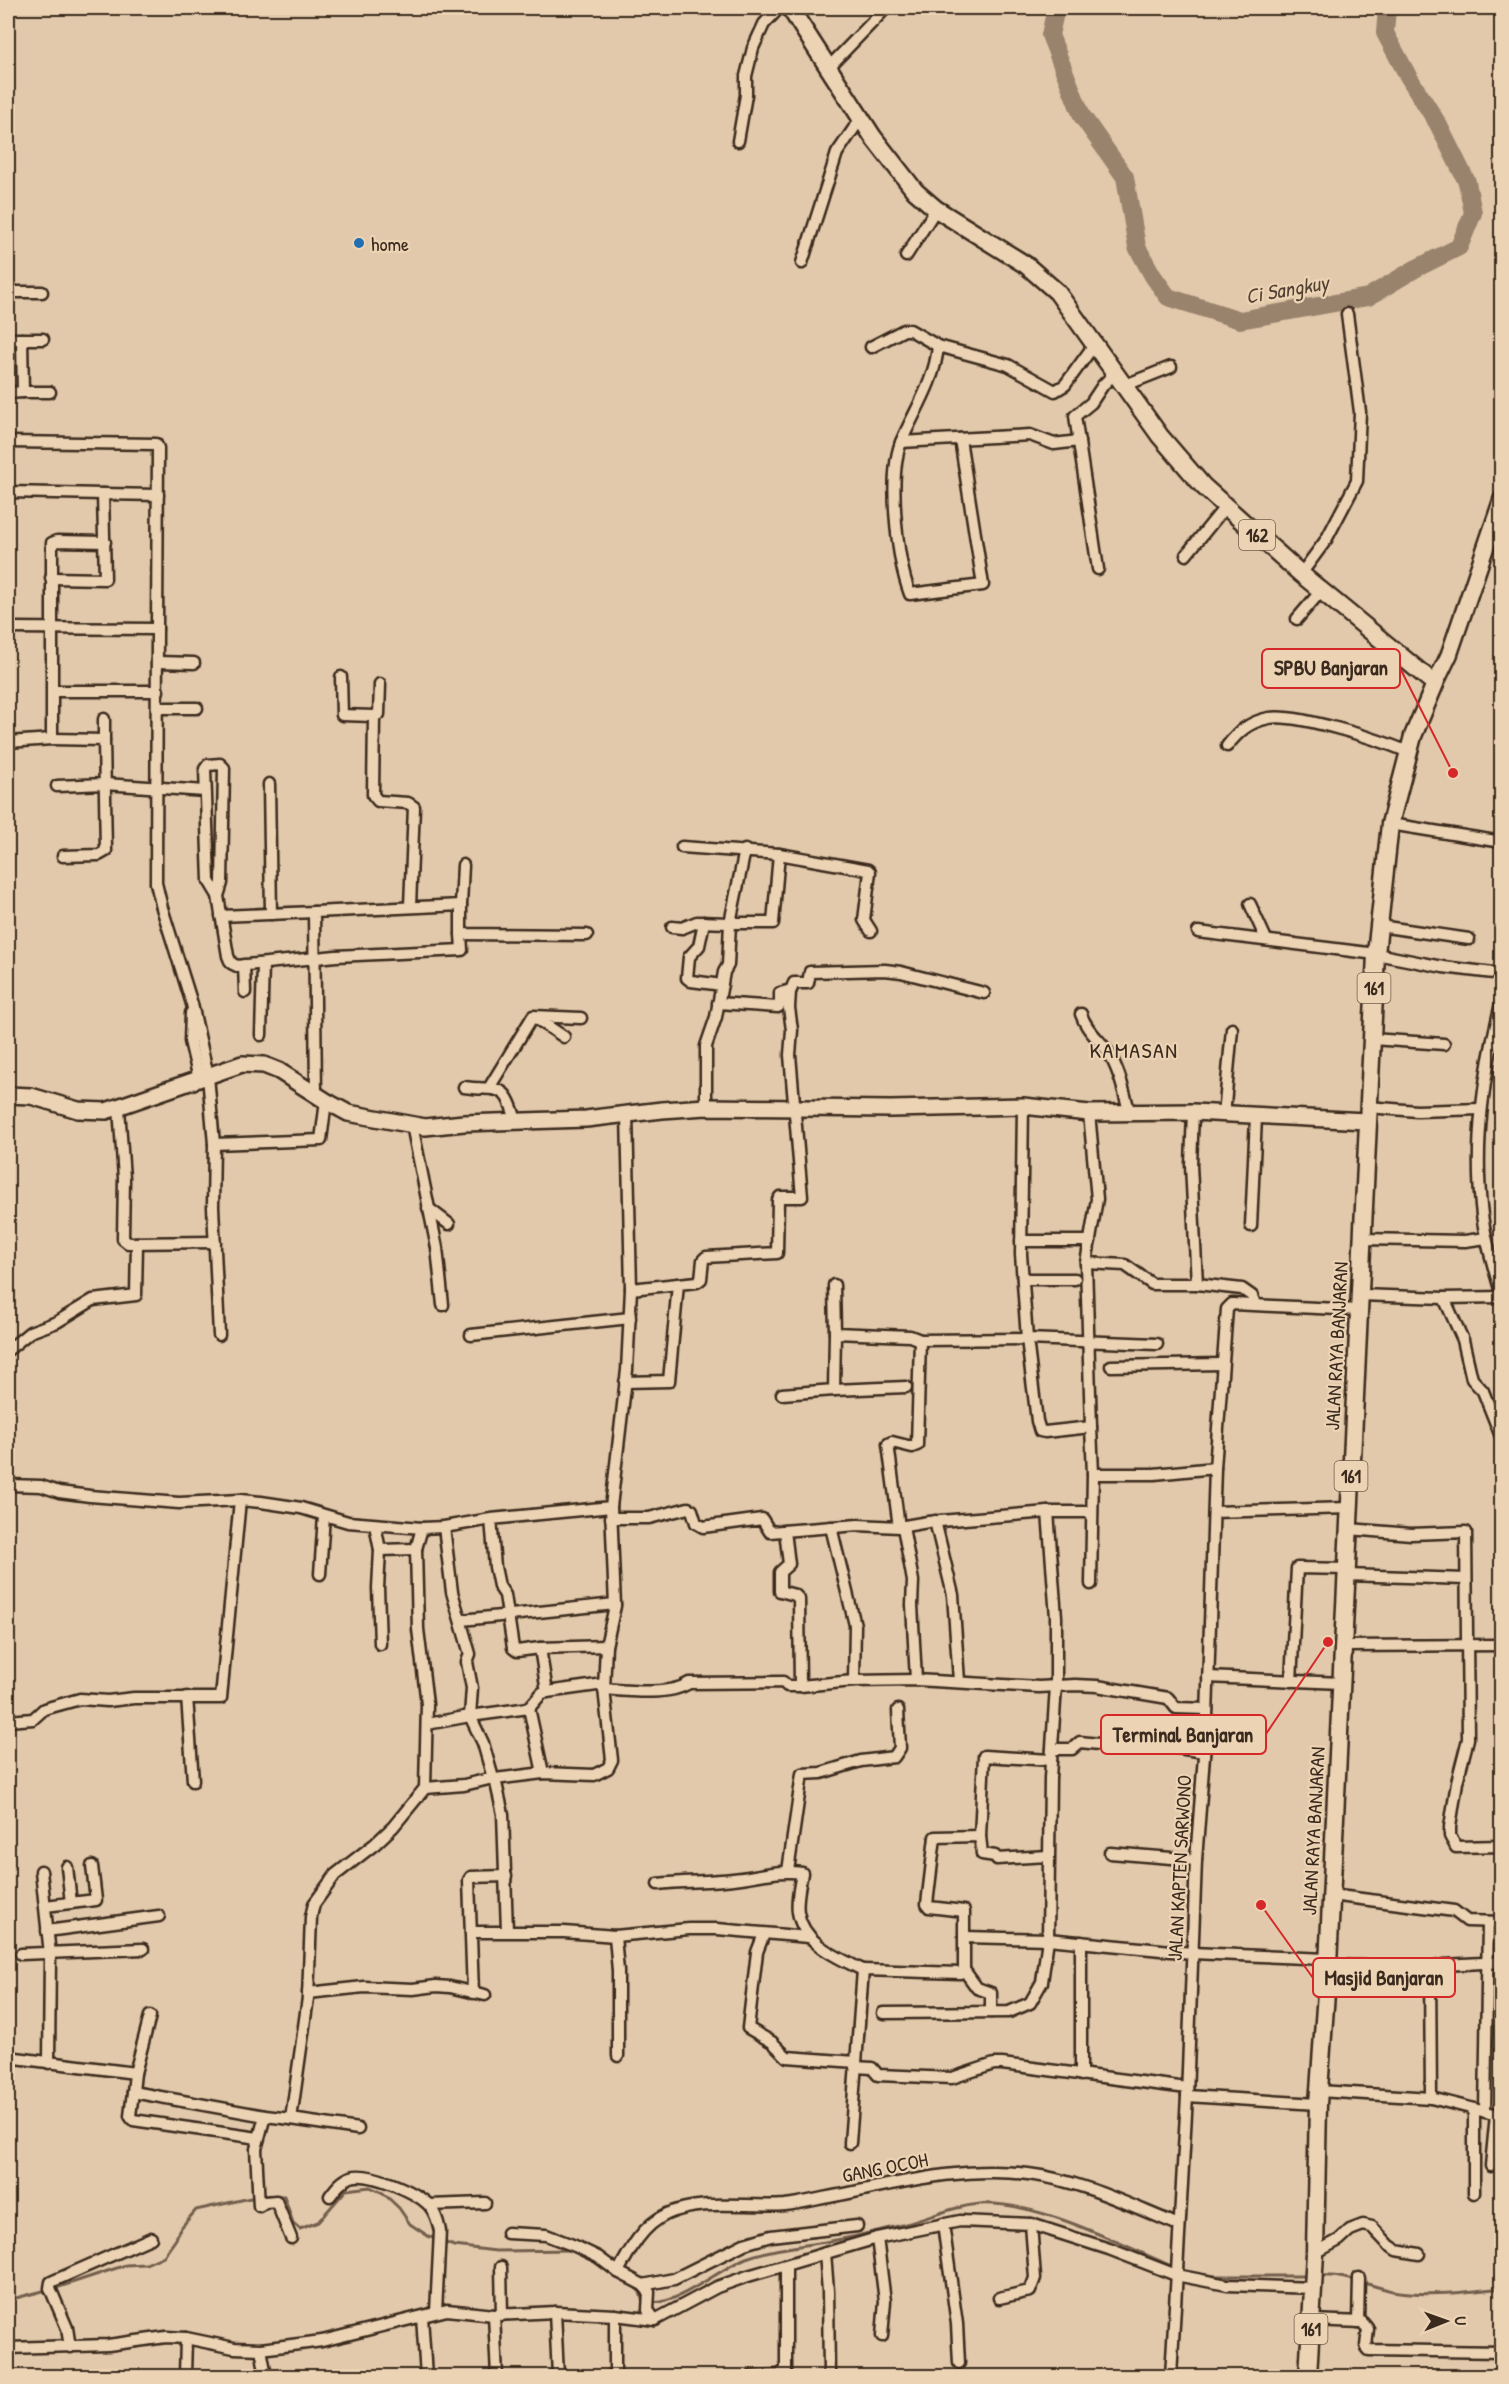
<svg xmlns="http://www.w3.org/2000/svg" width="1509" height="2384" font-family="'Patrick Hand',sans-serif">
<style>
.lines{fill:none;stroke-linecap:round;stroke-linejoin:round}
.stream{stroke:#735f4d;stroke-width:3}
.river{stroke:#99836d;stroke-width:18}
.street-casing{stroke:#3b2a1e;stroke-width:15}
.secondary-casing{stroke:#3b2a1e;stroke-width:20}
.primary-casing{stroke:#3b2a1e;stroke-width:21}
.street{stroke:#ecd3b4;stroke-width:10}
.secondary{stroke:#ecd3b4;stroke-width:15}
.primary{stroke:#ecd3b4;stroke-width:16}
.poi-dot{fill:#1f6fb2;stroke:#ecd3b4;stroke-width:2}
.labels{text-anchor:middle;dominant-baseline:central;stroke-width:4.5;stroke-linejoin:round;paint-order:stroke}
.shield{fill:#ecd3b4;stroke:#705d4b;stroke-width:1.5}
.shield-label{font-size:18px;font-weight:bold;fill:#3b2a1e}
.poi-label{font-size:20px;fill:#3b2a1e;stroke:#ecd3b4;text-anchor:start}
.street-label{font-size:20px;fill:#3b2a1e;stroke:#ecd3b4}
.water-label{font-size:21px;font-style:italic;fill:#524032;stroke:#ecd3b4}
.quarter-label{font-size:22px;letter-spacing:1.5px;fill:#3b2a1e;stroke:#ecd3b4}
.leader{fill:none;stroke:#d62828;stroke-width:2}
.callout-dot{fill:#d62828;stroke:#ecd3b4;stroke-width:2}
.callout{fill:#ecd3b4;stroke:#d62828;stroke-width:2}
.callout-label{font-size:21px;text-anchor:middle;font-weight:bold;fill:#3b2a1e}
</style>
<rect width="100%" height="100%" fill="#e2c9ab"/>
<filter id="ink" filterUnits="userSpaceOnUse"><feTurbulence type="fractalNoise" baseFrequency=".0167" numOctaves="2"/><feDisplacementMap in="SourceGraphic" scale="12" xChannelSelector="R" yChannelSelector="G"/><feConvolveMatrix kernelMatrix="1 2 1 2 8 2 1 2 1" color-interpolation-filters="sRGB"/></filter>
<g filter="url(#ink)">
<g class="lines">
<!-- stream -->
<g class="stream">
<path d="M262,2196H284L293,2223L300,2229L318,2222L346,2190L370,2187L383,2193L399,2208L410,2224L428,2236L454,2246L496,2251L574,2250"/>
<path d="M588,2258L600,2265"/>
<path d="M1185,2272L1216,2276H1307"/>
<path d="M1320,2276C1345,2274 1369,2286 1393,2291C1427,2297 1468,2292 1502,2288"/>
<path d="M631,2284L640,2292L642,2299L646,2300"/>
<path d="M53,2289L126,2265L146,2264L164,2256L176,2239L179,2230L196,2210L255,2197"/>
<path d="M8,2300L47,2290"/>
<path d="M652,2302C674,2307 723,2267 746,2258C780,2246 817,2245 852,2237C872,2232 891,2228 910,2223C934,2216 955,2206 980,2204C1039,2201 1119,2244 1174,2267"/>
</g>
<!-- river -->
<path class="river" d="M1056,8L1050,35L1082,116L1125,177L1137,247L1153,276L1168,297L1240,320L1368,297L1415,269L1459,247L1473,213L1467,182L1438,124L1408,76L1385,33L1387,8"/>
<!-- street casing -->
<g class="street-casing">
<g id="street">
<path d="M829,67L886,8"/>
<path d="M738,141L746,95V76L753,48L764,24L779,8"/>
<path d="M906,256L936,209"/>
<path d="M802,263L837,153L861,118"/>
<path d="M8,292H42"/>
<path d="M8,339H22"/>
<path d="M938,346C935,381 916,408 902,440C887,474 897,560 910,594L983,585L960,439"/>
<path d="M871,347L904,330H910L938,346L1008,365L1055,391L1065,385L1094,345"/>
<path d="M1123,386L1171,367"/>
<path d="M23,392H50"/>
<path d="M8,393L23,392L22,339H43"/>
<path d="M8,442L156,444L158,448L157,629"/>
<path d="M901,442L1030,435L1054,444L1079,441"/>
<path d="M8,492L103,494"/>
<path d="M1186,555L1225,507"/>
<path d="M1098,569L1075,416L1091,403L1103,385L1114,374"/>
<path d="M1301,574L1326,540L1357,481L1360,412L1347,314"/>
<path d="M51,578L105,579L103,494L158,495"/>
<path d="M1297,619L1321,591"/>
<path d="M8,628L157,629L156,883L162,908L192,1004L208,1076L214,1144L213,1207L219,1335"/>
<path d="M158,662L194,663"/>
<path d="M341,677L342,715L374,716"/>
<path d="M380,684L379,714L374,716L373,795L378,801L408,803L414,807L410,906"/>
<path d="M53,691H158"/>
<path d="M158,708H197"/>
<path d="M52,739L104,740L106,851L99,855L63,856"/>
<path d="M104,740V719"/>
<path d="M8,742L52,739V543L57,541L105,542"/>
<path d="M1227,746C1239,731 1249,722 1269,718C1296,713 1381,740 1408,752"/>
<path d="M269,784L271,914"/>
<path d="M57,786L105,784L205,791"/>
<path d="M1390,824L1502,842"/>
<path d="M682,847L779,854L868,870L870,872L864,920L871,931"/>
<path d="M218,896L209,881L205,769L208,765L220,764L224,768L222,883L218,896L228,956L231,963L237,966L336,956L462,950L461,934"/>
<path d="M1250,904L1266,939"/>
<path d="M461,905V934L587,935"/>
<path d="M221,916L314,912"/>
<path d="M704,922L699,946L689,957L687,978L691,981L722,985"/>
<path d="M1379,926L1469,939"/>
<path d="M672,927L682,928L697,922L730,923L745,850"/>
<path d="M1198,932L1376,954L1443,967L1502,974"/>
<path d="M244,965L245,992"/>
<path d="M1502,1000C1484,1071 1473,1143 1482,1215C1486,1243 1494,1269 1502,1296"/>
<path d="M718,1003L778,1007L780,1005V993L791,990L794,983H808L810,972L885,970L901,972L984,993"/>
<path d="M191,1013L190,1041L199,1079"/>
<path d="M1081,1014C1086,1030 1099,1039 1108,1052C1120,1071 1124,1093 1130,1114"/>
<path d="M534,1017L564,1037"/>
<path d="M261,1035L263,964"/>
<path d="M1372,1039L1444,1044"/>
<path d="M464,1087C499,1092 505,1080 516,1121"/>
<path d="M489,1088L533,1016L581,1018"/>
<path d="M316,1094L314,912L461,905L463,865"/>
<path d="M1023,1106L1021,1254L1027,1339L1037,1421L1040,1431L1045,1432L1091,1427L1093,1474"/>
<path d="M706,1107V1046L716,1017L724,972L728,965L730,923H773L779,854"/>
<path d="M1368,1107L1417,1111L1481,1109"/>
<path d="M119,1108L124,1178L123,1239L128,1243L215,1242"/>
<path d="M1193,1112L1191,1165L1197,1284"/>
<path d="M1089,1113L1097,1199L1086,1263L1091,1427"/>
<path d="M1224,1115L1232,1029"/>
<path d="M412,1125L437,1248L443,1305"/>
<path d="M214,1144L321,1140L326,1101"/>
<path d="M428,1208L449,1224"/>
<path d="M1251,1226L1256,1117"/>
<path d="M1362,1239L1465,1241L1486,1238"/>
<path d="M1021,1241H1090"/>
<path d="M1086,1263L1125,1265L1152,1284H1197L1242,1289L1252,1296L1255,1304"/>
<path d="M1023,1279H1075"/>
<path d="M834,1285L835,1333L910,1336L920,1340"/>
<path d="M631,1289L678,1284"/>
<path d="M1360,1295L1444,1298L1502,1297"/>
<path d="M1444,1298L1463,1340L1472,1379L1483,1391L1502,1439"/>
<path d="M471,1335L630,1318"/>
<path d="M8,1350L30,1332L57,1322L93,1300L136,1295L137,1243"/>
<path d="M1111,1366L1221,1364"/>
<path d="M625,1382L669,1381L678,1284L697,1282L701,1279L703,1260L706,1257L777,1253L778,1200L780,1197H802L790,1055L792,1030L789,1008L790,991"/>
<path d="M834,1390L906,1387"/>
<path d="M782,1394L834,1390L835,1333"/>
<path d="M8,1485L41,1486L59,1492L90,1496L179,1503L240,1500L261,1502L301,1508L348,1522L422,1528L444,1527"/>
<path d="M1048,1512L928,1522L899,1527L888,1444L892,1442L912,1447L917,1445L920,1340L1027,1339L1157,1344"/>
<path d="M1214,1512L1349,1508"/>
<path d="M611,1518H649L688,1508L692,1510L696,1523L703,1527L762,1519L770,1532L858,1525L899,1527"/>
<path d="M491,1519L495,1567L499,1586L505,1595L513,1648L517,1651L540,1648L547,1692L542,1693L529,1708L470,1716L472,1688L467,1662L470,1654L452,1592L444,1527L491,1519L611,1507L627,1370L631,1289L627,1113"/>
<path d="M935,1521L953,1595L959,1681"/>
<path d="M375,1525L380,1550L378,1588L380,1644"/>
<path d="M831,1527L855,1625L854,1681"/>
<path d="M903,1527L913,1581L912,1605L916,1680"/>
<path d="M1349,1529L1411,1534L1466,1532L1468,1739L1457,1782L1450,1827V1836L1456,1847L1502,1846"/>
<path d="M380,1550L416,1549L422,1528"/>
<path d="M320,1574L324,1516"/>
<path d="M1347,1575L1465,1579"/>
<path d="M1091,1584L1093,1474H1154L1215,1468"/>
<path d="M462,1620L615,1604"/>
<path d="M1343,1646L1502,1645"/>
<path d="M540,1648L606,1646"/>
<path d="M1208,1677L1341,1683"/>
<path d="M1291,1681L1297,1568L1347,1569"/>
<path d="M800,1686L854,1681L916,1680L1039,1687L1075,1685L1097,1686L1168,1698L1176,1708L1207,1709"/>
<path d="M604,1689C628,1691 669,1696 689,1683L783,1682L787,1686H800L799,1599L795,1595L780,1591V1572L789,1564L785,1531"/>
<path d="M547,1692L604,1684"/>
<path d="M187,1697L193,1781"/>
<path d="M529,1708L543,1773"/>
<path d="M8,1721L33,1719L44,1709L80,1699L108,1701L134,1698H221L240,1500"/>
<path d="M427,1724L470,1716L483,1743L493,1778L495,1779L543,1773L594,1775L608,1768L612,1760L604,1689L606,1646L615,1606L611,1507"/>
<path d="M1052,1749H1072L1080,1742L1137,1748L1140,1742L1204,1752"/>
<path d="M495,1779L503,1814L507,1931"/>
<path d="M425,1788L464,1785L493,1778"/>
<path d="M980,1836L984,1756L1051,1760"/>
<path d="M1110,1853L1196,1860"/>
<path d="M67,1867L71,1903"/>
<path d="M41,1871L50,1954L49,2063"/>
<path d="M788,1871L802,1774L821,1773L861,1761L894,1757L900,1748L898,1710"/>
<path d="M658,1884C683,1881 707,1882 733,1879C756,1877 779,1869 802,1873C800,1885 796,1900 798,1912C803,1944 837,1957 863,1970"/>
<path d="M1331,1895L1454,1911L1467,1921L1502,1922"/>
<path d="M45,1906L96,1900L92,1866"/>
<path d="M47,1931L159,1916"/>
<path d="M471,1932H564L615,1936L689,1929H717L808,1937"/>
<path d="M764,1934L757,1952L748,2028L772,2042L787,2057L856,2062"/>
<path d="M615,1936L618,1971V2056"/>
<path d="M964,1937V1911L929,1907L927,1904L935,1837L980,1836L982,1854L995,1856L997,1859L1048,1856"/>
<path d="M21,1954L143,1949"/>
<path d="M1328,1965L1430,1968L1431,2098"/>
<path d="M1430,1968L1444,1965L1502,1962"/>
<path d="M964,1970L977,1988L991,1993V2012"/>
<path d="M308,1993L364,1987L413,1989L436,1986L450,1987L485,1995"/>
<path d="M473,1993L469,1880L471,1877L506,1876"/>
<path d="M883,2013L1009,2012L1030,2003L1042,1982L1048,1939L1050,1778L1056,1686V1617L1048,1512H1091"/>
<path d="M8,2057L135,2073L133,2092L265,2116L291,2119L308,1998L311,1917L314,1904L335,1875L375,1844L393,1827L425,1788L427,1704L418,1629L416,1549"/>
<path d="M855,2067L872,2068L878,2075L952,2078L994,2064H1002L1187,2088"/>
<path d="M135,2073L150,2016"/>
<path d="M1081,2075V1942"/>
<path d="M1319,2091L1431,2098L1502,2116"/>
<path d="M133,2092L130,2116L133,2120L258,2138"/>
<path d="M1187,2096L1318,2104"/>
<path d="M1474,2109V2193"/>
<path d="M1485,2112L1488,1922"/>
<path d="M265,2116L256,2149L259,2206L265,2202L276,2201L291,2238"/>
<path d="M291,2119L358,2129"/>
<path d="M850,2143L863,1970L960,1973L964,1970V1937L1048,1939L1192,1953L1327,1959"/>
<path d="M1491,2166L1496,2114"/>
<path d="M330,2196C336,2188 342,2180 351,2177C369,2171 416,2192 429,2205C435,2212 438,2221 440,2231L436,2312"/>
<path d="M429,2205L485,2203"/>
<path d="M943,2224L957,2324L959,2363"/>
<path d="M507,2233L546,2235L575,2246L598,2257L618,2272L643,2285L649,2292L648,2310L655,2320"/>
<path d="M877,2238L885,2301L882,2336"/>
<path d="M825,2253L828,2291L829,2376"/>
<path d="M1315,2253L1339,2240L1350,2230L1363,2225L1372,2227L1389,2245L1396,2250L1419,2254"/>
<path d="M501,2267L502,2315"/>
<path d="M618,2272C630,2249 643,2225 667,2214C703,2198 747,2208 785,2205C803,2203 821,2198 839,2195C903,2182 962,2166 1028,2174C1080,2180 1131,2206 1179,2225"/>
<path d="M643,2285L674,2279L744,2244L771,2236L857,2226"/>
<path d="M999,2298L1030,2291L1035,2278L1031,2224"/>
<path d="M555,2312L558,2376"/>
<path d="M494,2315L497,2376"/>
<path d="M615,2315V2376"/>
<path d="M422,2317L426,2376"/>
<path d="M1311,2320L1362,2322L1368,2329L1366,2346L1369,2350L1502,2352"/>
<path d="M1358,2322L1359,2278"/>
<path d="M70,2347L67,2328L50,2288L51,2282L151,2238"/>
<path d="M8,2348L108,2345L166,2337L186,2338L234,2348L261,2349L322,2341L447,2310L494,2315L555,2312L615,2315L655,2320L717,2287L748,2276L877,2238L960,2221L1031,2224L1109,2249L1176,2275L1227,2285L1313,2288"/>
<path d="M261,2349L266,2376"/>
<path d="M185,2376L186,2338"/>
<path d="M752,2376L779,2375L786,2370V2266"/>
<path d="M1171,2376L1187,2096L1196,1860L1207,1717L1215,1468L1227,1309L1232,1304L1360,1310"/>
</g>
</g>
<!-- secondary casing -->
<g class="secondary-casing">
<g id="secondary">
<path d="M1435,684L1449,655L1502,499"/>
<path d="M8,1095L31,1096L78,1110L106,1111L242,1064L264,1065L279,1071L326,1101L348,1113L425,1127L464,1123L586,1119L662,1110L706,1107L891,1109L1023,1106L1089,1113L1193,1112L1366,1121"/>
</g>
</g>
<!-- primary casing -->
<g class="primary-casing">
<path id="primary" d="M790,8L873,137L915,191L936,209L1026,265L1057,292L1160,436L1203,486L1301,574L1435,684L1413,736L1390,824L1376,954L1328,1965L1318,2104L1315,2253L1308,2376"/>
</g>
<!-- street -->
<use href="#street" class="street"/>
<!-- secondary -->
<use href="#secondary" class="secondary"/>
<!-- primary -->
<use href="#primary" class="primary"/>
</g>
</g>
<!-- markers -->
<circle class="poi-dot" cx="359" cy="243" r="6"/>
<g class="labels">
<!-- shield labels -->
<g class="shield">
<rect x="1239" y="520" width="36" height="30" rx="4.5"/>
<rect x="1357.5" y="973" width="33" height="30" rx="4.5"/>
<rect x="1334.5" y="1461" width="33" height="30" rx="4.5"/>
<rect x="1294.5" y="2314" width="33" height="30" rx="4.5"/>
</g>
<g class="shield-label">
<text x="1257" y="535">162</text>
<text x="1374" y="988">161</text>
<text x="1351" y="1476">161</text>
<text x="1311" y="2329">161</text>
</g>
<!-- poi labels -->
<g class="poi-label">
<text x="371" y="243">home</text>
</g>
<!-- street labels -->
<g class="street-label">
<text transform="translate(1336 1346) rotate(-87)">JALAN RAYA BANJARAN</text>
<text transform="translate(1313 1831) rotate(-87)">JALAN RAYA BANJARAN</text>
<text transform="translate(1179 1868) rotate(-87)">JALAN KAPTEN SARWONO</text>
<text transform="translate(885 2167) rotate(-11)">GANG OCOH</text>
</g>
<!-- water labels -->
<g class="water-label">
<text transform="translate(1287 289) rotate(-10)">Ci Sangkuy</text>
</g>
<!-- quarter labels -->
<g class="quarter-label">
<text x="1134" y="1050">KAMASAN</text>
</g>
</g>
<!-- callouts -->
<path class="leader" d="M1453 773L1400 668M1328 1642L1266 1734M1261 1905L1313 1978"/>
<g class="callout-dot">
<circle cx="1453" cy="773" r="6"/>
<circle cx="1328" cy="1642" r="6"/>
<circle cx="1261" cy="1905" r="6"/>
</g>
<g class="callout">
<rect x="1262" y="649" width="138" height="39" rx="6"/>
<rect x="1101" y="1715" width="165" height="39" rx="6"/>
<rect x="1313" y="1958" width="142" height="39" rx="6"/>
</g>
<g class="callout-label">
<text x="1331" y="675">SPBU Banjaran</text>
<text x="1183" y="1742">Terminal Banjaran</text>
<text x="1384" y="1985">Masjid Banjaran</text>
</g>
<!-- margin -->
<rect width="1509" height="2384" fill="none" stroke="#ecd3b4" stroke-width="30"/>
<rect x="15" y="15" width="1479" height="2354" fill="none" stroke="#3b2a1e" stroke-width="2" filter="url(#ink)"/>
<!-- north arrow -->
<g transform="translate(1446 2321) rotate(89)" stroke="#ecd3b4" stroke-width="4.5" paint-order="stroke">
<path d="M0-4.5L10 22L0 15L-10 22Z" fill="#3b2a1e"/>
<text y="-9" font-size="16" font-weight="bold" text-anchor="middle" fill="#3b2a1e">U</text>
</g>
</svg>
